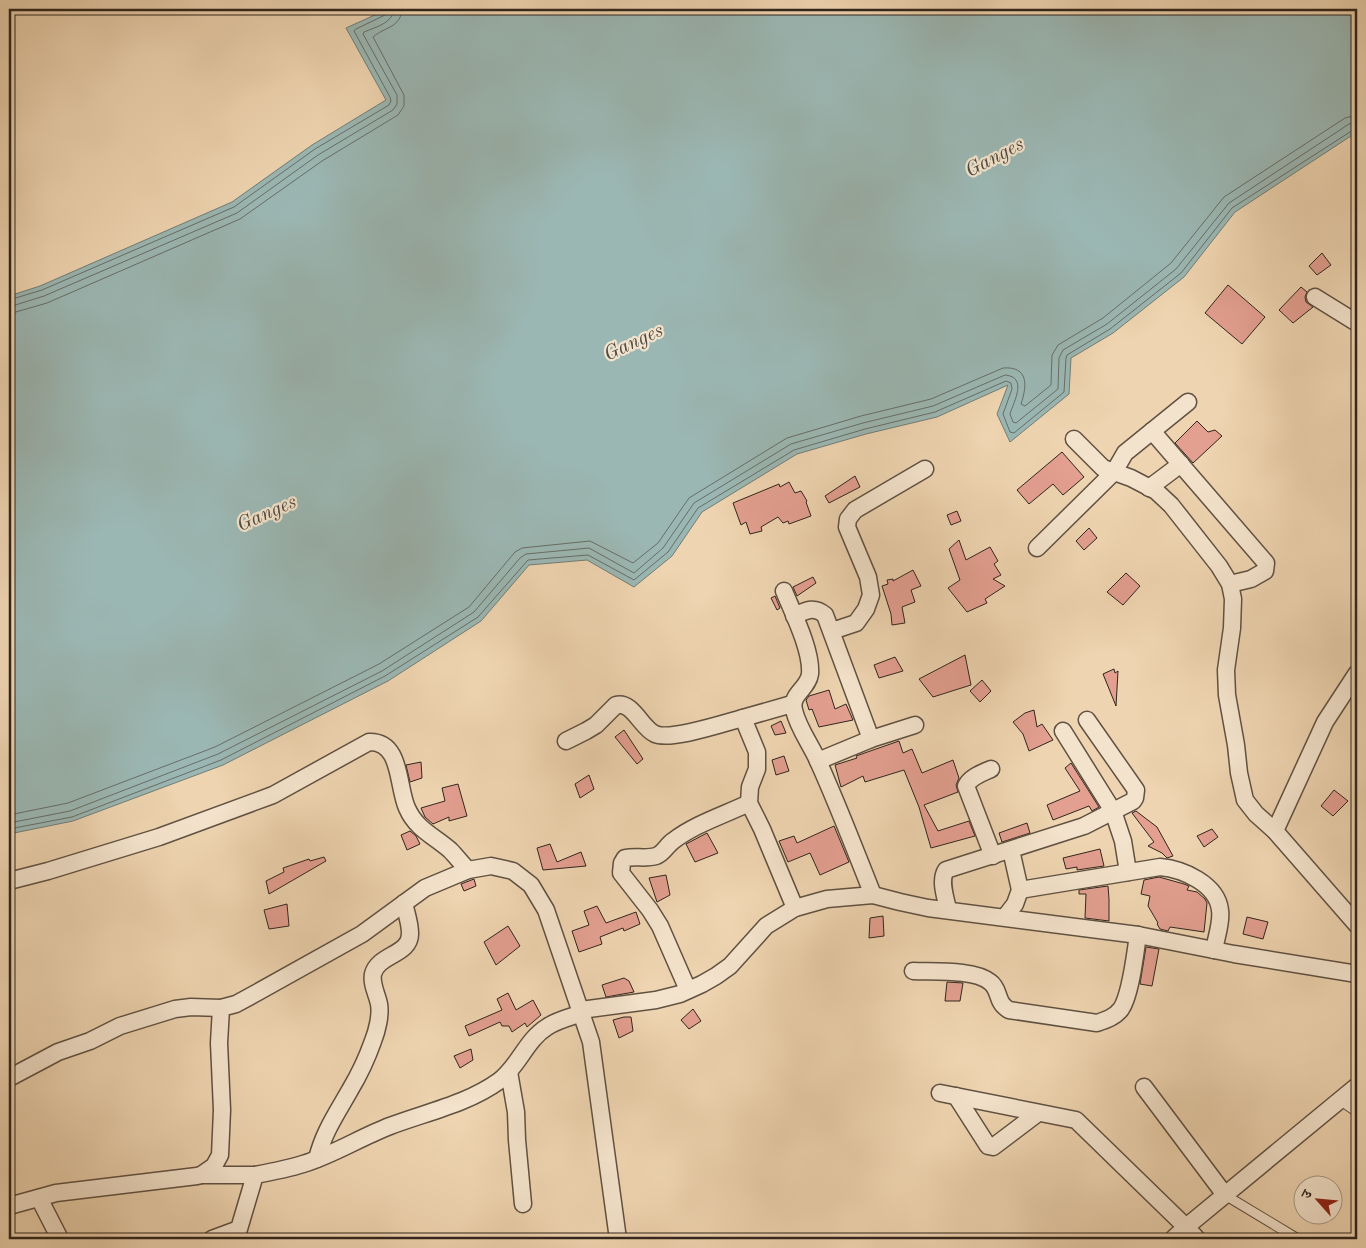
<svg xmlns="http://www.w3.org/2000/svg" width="1366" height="1248" font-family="'Old Standard TT','Noto Serif Devanagari',serif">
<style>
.water{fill:#9bb7b3;stroke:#717d77}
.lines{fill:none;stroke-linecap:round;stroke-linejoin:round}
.shore{stroke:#666e68;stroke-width:1}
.building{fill:#e39f90;stroke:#31251d}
.service-casing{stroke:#605142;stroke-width:11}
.minor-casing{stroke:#605142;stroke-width:19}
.service{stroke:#f4e3cc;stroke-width:9}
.minor{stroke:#f4e3cc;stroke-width:16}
.labels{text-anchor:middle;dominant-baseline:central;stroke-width:4.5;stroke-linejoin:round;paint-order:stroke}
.water-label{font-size:20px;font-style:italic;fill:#4c4a42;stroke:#f4e3cc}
</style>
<rect width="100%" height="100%" fill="#eed4b0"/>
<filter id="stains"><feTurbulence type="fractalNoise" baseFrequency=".004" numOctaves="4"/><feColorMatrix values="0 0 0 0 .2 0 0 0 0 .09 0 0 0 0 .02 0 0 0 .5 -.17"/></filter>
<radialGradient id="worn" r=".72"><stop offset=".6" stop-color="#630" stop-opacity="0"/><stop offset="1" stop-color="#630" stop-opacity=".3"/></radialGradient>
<!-- water -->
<path class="water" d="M388,9H1357V132L1235,212L1184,277L1113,333L1071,358L1069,394L1010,442L997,414L1008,385L937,417L866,434L797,454L702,512L672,556L634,587L587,560L529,565L481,621L388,681L223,765L73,821L9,834V296L40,286L232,202L312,145L386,100L346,28Z"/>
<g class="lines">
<!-- shore -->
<g class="shore">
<path d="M9,300L42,290L234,207L315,149L389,105L391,101L390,97L354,31L356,29L385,15L388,9"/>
<path d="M9,307L44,296L237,213L318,155L393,110L397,104V95L363,34L364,32C376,27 393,23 394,9"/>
<path d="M9,314L47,303L240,219L322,161L398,115L404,106V95L373,37C384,27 401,28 402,9"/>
<path d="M9,815L68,803L215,747L379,664L469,607L515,552L522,548L590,541L633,563L658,543L689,498L787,438L861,416L931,399L1003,368C1029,366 1027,386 1021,404L1025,406L1051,385L1052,355L1058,345L1103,318L1171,263L1224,197L1345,118L1357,115"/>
<path d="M9,823L70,811L218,754L382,671L474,612L520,558L526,554L589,548L634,573L663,548L694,503L791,444L863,423L933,406L1005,375C1028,377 1014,401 1010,414L1013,422L1016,423L1058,389L1059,358L1063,350L1107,324L1176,269L1229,203L1349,124L1357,122"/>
<path d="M9,829L72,817L221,760L385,676L478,617L528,560L588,555L634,580L668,552L698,508L794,450L865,429L935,412L1006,381L1011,383L1012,389L1003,414L1010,432L1014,433L1064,392L1066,358L1067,355L1110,329L1181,273L1232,208L1353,130L1357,129"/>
</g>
</g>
<!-- building -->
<g class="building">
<path d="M1322,253L1331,265L1317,275L1309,266Z"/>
<path d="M1228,285L1265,317L1242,344L1205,313Z"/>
<path d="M1301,287L1307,292L1305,297L1306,302L1313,307L1293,323L1279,310Z"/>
<path d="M1197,421L1208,432L1215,430L1222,436L1193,463L1175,443Z"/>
<path d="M1062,452L1084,477L1063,495L1053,484L1029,504L1017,490Z"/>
<path d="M855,476L860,487L829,503L825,496Z"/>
<path d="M789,482L795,493L801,491L807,501L806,502L811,516L789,524L788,521L783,523L778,517L761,527L762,531L750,534L746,522L741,525L733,503L779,484L780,487Z"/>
<path d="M957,511L961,521L951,525L947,515Z"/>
<path d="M1089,528L1097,538L1084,550L1076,541Z"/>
<path d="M959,540L966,560L990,547L998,561L994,564L1001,575L993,579L1005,586L985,599L987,603L967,612L948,588L960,580L949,549Z"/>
<path d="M913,570L921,586L911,590L915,602L902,607L905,623L892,625L891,614L882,586L888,584L887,580L893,579V581Z"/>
<path d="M1126,573L1140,586L1123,605L1107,592Z"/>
<path d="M813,577L816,583L797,596L793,587Z"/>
<path d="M775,596L780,608L777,610L771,598Z"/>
<path d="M965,655L971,685L933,697L919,679Z"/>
<path d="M895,657L903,671L879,678L874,665Z"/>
<path d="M1114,669L1115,673L1118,671L1116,706L1103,674Z"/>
<path d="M982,680L991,691L980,702L970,691Z"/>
<path d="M829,690L835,709L846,704L853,720L819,727L812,709L809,710L806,700L809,696Z"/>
<path d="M1034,710L1037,727L1042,724L1053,740L1029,751L1023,734L1013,722L1025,713Z"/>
<path d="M781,721L786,733L775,735L771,726Z"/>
<path d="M624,730L643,759L637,764L615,737Z"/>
<path d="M899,741L903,753L912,749L922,773L953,760L959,778L956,785L958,792L924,805L938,831L969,821L975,836L931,848L919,807L904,770L865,782L863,776L841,787L835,765L857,758L856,756Z"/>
<path d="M784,756L789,771L776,775L772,760Z"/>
<path d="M421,762L422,778L410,782L406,765Z"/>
<path d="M1071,763L1099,807L1092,811L1089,806L1053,820L1047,805L1080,791L1065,768Z"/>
<path d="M589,775L594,789L580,798L575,784Z"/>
<path d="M458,784L467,816L449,821V817L433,824L425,817L421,808L445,801L442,788Z"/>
<path d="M1334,790L1348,801L1333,816L1321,806Z"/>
<path d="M1136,811L1157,827L1173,856L1167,858L1162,853L1148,846L1154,842L1132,813Z"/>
<path d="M1027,823L1030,833L1002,842L999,833Z"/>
<path d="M834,826L849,862L820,875L810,853L788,862L779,841L794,836L797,843Z"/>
<path d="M1212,829L1218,837L1204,847L1197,836Z"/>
<path d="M410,831L416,836L420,844L407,850L401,835Z"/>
<path d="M707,833L718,853L695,862L686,844Z"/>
<path d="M550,844L557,862L581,852L586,866L543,870L537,848Z"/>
<path d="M1100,849L1104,866L1077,870V867L1066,869L1063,858Z"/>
<path d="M324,857L326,861L269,894L266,881L284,872L283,868L309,859L310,861Z"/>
<path d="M666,875L670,895L657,902L649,878Z"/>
<path d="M1159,877L1184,884L1189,886L1187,890L1197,892L1205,899L1207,903L1204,932L1170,927L1168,931L1160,929L1157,924L1158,923L1148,906L1150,896L1141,894L1144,880Z"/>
<path d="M474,879L476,886L464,891L461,884Z"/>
<path d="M1108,886L1109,899V921L1085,918L1086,894H1079V890Z"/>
<path d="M287,904L289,926L269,929L264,910Z"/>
<path d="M597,906L606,923L636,912L640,924L624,931L623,928L600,937L602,944L579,952L572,931L589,925L584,911Z"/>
<path d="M883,916L884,936L869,938L870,918Z"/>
<path d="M1247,917L1268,922L1263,939L1243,934Z"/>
<path d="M508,926L520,946L496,965L484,942Z"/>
<path d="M1146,947L1159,949L1152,986L1140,984Z"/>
<path d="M624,978L629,981L634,992L606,997L602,985Z"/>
<path d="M947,982L963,983L960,1001H945Z"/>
<path d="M508,993L516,1010L533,1000L541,1015L527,1027L525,1023L512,1032L509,1026H502L500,1022L469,1036L465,1026L502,1010L497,999Z"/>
<path d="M693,1009L701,1021L689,1029L681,1020Z"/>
<path d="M624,1017H631L633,1031L619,1038L613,1020Z"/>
<path d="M471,1049L473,1060L460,1068L454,1056Z"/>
</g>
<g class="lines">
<!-- service casing -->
<g class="service-casing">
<g id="service">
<path d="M1340,1100L1357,1112"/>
<path d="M1225,1195L1298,1239"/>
</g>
</g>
<!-- minor casing -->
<g class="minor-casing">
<g id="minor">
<path d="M1315,297L1357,323"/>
<path d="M1152,431L1266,563L1265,571L1251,579L1230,584"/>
<path d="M1074,439L1103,468L1131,478L1156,491L1171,505L1219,566L1230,584L1233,599L1232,628L1226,670L1227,695L1236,745L1239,773L1245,800L1256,814L1275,831"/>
<path d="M1149,488L1181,464"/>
<path d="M1037,548L1114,472L1125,453L1188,402"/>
<path d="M784,591C793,613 812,651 810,674C808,689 790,694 794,710C798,728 811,745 818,761C838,805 855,850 873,895"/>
<path d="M794,616C807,610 814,606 825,615L871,739"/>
<path d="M832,631L856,623L866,609L871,595L868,577L847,527L848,519L855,510L925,469"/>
<path d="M1357,673L1325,722L1275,831L1357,925"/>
<path d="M792,704L743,718L757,752V769L750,787L749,803L762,829L795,908"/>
<path d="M1063,731L1113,811L1123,841L1128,872"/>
<path d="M566,741L586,731L596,725L616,705C633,701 641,728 655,734C671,741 724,723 743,718"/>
<path d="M818,761L871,739L915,725"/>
<path d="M991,769C982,773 970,777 966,786L993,856"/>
<path d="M9,881L48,871L159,837L273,795L369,742C402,741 397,786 407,808C416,829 434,836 450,850C456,856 462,864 468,870"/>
<path d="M1020,890L1160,867C1183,869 1217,884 1220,910C1222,922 1216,938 1214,950"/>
<path d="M948,910C946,898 939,881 946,870L1084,826L1133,801L1135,798L1136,790L1087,720"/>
<path d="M1005,917L1015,904L1020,890L1011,850"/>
<path d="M913,971C933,972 975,969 990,982C1001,990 995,1002 1009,1010L1097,1023C1106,1020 1115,1017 1121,1009C1131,994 1135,954 1138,935"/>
<path d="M688,990L660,926L650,910L621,873L622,863L625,858C636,856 646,859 656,856C663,854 667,845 673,841C695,824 724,815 749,803"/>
<path d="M581,1010L656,1000L680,994L702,984L716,976L730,966L766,926L795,908L827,899L873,895L900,902L928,908L1138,935L1234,954L1357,974"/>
<path d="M509,1072L516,1112L517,1140L523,1204"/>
<path d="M9,1078L58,1052L90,1041L120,1026L175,1009L191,1007L221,1008"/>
<path d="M1144,1087L1225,1195"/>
<path d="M940,1093L1076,1120L1186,1227L1173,1239"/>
<path d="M956,1096L988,1146L993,1147L1038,1113"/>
<path d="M317,1159C323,1133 337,1113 350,1090C359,1075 367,1058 373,1041C377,1031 381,1015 379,1004C377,994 371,984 373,974C378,954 411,955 410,933C410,923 406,912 404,903"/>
<path d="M201,1175H255"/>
<path d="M39,1198L60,1239"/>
<path d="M9,1206L56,1193L197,1176L201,1175L214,1166L220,1155L222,1110L219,1043L221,1008L236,1004L258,992L362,934L425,888L468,870L491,866L513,871L531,885L546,910L591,1042L618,1239"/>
<path d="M212,1239L239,1229L255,1175C271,1172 287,1169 303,1164C333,1155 361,1137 390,1126C427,1112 467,1104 499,1081C519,1066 526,1040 547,1027C557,1020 571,1017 582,1013"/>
<path d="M1197,1239L1186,1227L1357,1086"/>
</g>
</g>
<!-- service -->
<use href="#service" class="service"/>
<!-- minor -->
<use href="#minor" class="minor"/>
</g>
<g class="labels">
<!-- water labels -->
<g class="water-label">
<text transform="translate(995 158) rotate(-28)">Ganges</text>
<text transform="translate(634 343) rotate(-25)">Ganges</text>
<text transform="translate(267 514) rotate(-24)">Ganges</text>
</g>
</g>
<!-- margin -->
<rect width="1366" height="1248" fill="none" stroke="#eed4b0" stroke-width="30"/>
<rect x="10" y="10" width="1346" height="1228" fill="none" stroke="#31251d" stroke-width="2.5"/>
<rect x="15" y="15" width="1336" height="1218" fill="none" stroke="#31251d"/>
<!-- north arrow -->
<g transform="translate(1318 1200) rotate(297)"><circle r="24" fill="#f4e3cc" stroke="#a69786"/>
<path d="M0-4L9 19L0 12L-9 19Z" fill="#8f2418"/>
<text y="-8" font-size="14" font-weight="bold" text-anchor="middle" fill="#31251d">उ</text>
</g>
<rect width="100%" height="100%" filter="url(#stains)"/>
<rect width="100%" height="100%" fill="url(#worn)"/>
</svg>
